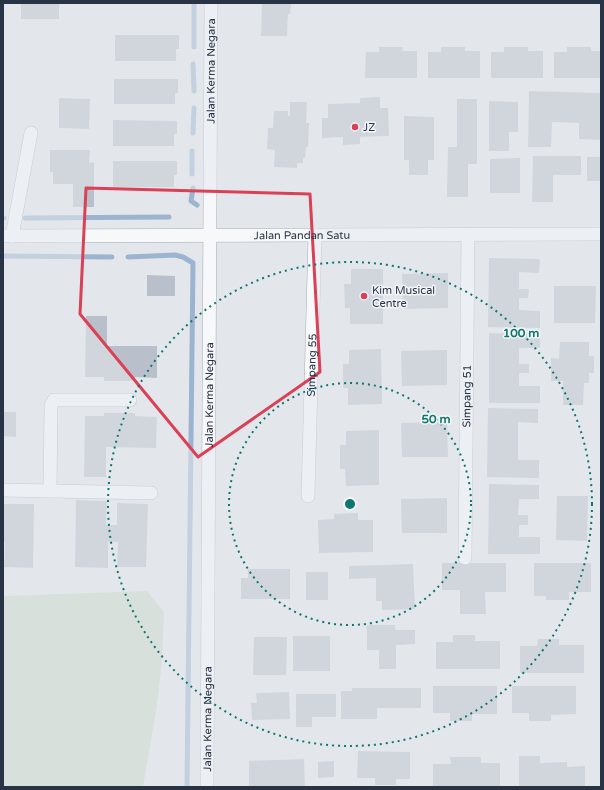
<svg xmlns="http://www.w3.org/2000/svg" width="604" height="790" font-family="'Varela Round',sans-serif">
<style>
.green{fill:#c8d7c3}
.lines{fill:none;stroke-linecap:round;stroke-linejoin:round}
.stream{stroke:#9cb4cf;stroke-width:5}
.building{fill:#bac0cb}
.minor-casing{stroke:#a7adb7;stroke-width:14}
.minor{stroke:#f6f8fa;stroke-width:13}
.marked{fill:none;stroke:#da4056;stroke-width:3;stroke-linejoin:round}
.ring{fill:none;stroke:#0f766e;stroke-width:2;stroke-dasharray:2 4}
.poi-dot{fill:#da4056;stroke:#f3f6f9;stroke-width:1.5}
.labels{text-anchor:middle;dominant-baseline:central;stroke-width:3;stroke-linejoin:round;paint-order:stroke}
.street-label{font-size:11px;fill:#293346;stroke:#f3f6f9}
.poi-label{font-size:11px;fill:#293346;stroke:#f3f6f9;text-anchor:start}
.centre{fill:#0f766e;stroke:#f3f6f9;stroke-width:2}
.ring-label{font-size:12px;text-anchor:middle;font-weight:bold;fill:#0f766e;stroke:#f3f6f9;stroke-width:3;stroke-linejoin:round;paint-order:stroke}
</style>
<rect width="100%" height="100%" fill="#e3e7ec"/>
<!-- green -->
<path class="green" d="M147,591L164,612L162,662L157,705L143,787H3V596Z"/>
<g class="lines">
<!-- stream -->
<g class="stream">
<path d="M194,47V3"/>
<path d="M193,64L194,91"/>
<path d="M193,133L194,108"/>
<path d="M192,174V151"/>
<path d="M193,188L191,201L197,205"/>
<path d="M3,218H4"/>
<path d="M25,218L169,217"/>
<path d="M3,256L112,257"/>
<path d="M128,257L175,255L183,257L193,263L187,787"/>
</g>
</g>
<!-- building -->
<g class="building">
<rect x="21" y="3" width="38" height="16"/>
<path d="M262,3H291L290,14H288L287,36H261Z"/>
<path d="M115,35H179V49H176V61H115Z"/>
<path d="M379,47H403L402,51H417V78H365L366,52H379Z"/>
<path d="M441,47H465V51H480V78H428V52H441Z"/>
<path d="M504,47H528V51H543V78H491V52H504Z"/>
<path d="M567,47H591V51H601V78H554V52H567Z"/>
<path d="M114,79H178V93H175V104H114Z"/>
<path d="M529,91L601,93V140L579,139V123L552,122L551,147H528Z"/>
<path d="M380,97V108H388L389,136L360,137V144L343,145V137L322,138V118H328V104L360,103V98Z"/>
<path d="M59,98L90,99L89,129L59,128Z"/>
<path d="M457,99H477V164H468V197H447L448,147H457Z"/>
<path d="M489,101L518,102V132H509V151H489Z"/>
<path d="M290,102H307L306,123H309L308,147H306L305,158H303V163H297V168L274,167L275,150L267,149L268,128H273L274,111H288V116H290Z"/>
<path d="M404,116L434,117V160H428V175H409V160H404Z"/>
<path d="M113,120L177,121V134H174V146H113Z"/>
<path d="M50,150H90L89,163L94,162V207H73V184H53V172H50Z"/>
<path d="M533,156H581V175H553V202H532Z"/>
<rect x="587" y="157" width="14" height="24"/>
<path d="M520,158V193H490V159Z"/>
<path d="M113,161H177V175H174V187H113Z"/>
<path d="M489,258L540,259L539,273L519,272V289H529L528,298H519V310L540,311V328L488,327Z"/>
<path d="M351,269H383V324H350V308H345L344,284H351Z"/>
<path d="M448,273V308L403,309L402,274Z"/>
<path d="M147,275L175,276V296H147Z"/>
<path d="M554,286H596L595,323H554Z"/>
<path d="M86,316H107V346H157V378L135,377V381H104V377H85Z"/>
<path d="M489,333L540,334V348H519V364H529V373H519V386H540V403H489Z"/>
<path d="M560,342H589V356H594V373H589V383H584L583,405H563V381H551V358L559,359Z"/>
<path d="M381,349L382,404L348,405V388H343V364H349V350Z"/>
<path d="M447,350V385L402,386L401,351Z"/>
<path d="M488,408L538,409V423L518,422V460H539V478L487,477Z"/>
<path d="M3,412H16V437L3,436Z"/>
<path d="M104,413H135V416L157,417L156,448L106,447V477H84L85,416H104Z"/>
<path d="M447,422L448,457H402L401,423Z"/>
<path d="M379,430V485L346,486L345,469H340V445H346V431Z"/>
<path d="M489,484L539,485V499H519L518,515H528V525H519V537H540V554H488Z"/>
<path d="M557,496H588L587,541L556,540Z"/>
<path d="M447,498V533H402L401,499Z"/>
<path d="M76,500L107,501L106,525H117V503L148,504L146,567H117L118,542H108V568L75,567Z"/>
<path d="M4,504H34L33,568L4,567L5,542H3Z"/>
<path d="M358,513V520H373V552L319,553L318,520L334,519V514Z"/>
<path d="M442,563H506V592H485L486,614H460V590H442Z"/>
<path d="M534,563H591V592H569V600H546V596H534Z"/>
<path d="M413,564L415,609L382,610V601H376V578L349,579V566Z"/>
<path d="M248,569H290V599H241V578H248Z"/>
<rect x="306" y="572" width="22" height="28"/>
<path d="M367,625H395V630H415V644L396,645V669H379V650H367Z"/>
<path d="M453,635H475V641H500V669H436V642H453Z"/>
<rect x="293" y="636" width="37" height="35"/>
<path d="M254,637H287L286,675H253Z"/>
<path d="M538,639H559V645H584V673H520V646H537Z"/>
<path d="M433,686H497V714H472V721H450V713H433Z"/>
<path d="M512,686H576V714L551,715V721H529V713H512Z"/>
<path d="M352,688H421V708H377V719H341V691H352Z"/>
<path d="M289,692L290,719L252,720L251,703H257L256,693Z"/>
<path d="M296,694H336V717H312V727H296Z"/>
<path d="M358,751L410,752V779H396V785H375V778H357Z"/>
<path d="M519,756H540V763L567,762V767L585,766V787H519Z"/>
<path d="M450,757H481V763H500V787H433V764H451Z"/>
<path d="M304,759L305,787H249V761Z"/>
<path d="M334,761V777L318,778V762Z"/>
</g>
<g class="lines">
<!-- minor casing -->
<g class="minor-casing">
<g id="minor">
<path id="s1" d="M3,236L601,234"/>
<path d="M12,236L31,133"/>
<path d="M3,490L151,493"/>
<path d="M50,491L51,405L54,400H130"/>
<path id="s2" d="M308,496L315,235"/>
<path id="s3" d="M465,558L468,234"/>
<path id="s4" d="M207,787L211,3"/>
</g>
</g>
<!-- minor -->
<use href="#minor" class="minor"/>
</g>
<!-- marked area -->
<path d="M0 0H604V790H0ZM86,188L310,194L320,372L198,457L80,314Z" fill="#e3e7ec" fill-opacity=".55" fill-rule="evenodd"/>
<path class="marked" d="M86,188L310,194L320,372L198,457L80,314Z"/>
<!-- distance rings -->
<g class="ring">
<circle cx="350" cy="504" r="121"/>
<circle cx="350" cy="504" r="242"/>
</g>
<!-- markers -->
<g class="poi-dot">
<circle cx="355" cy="127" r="4"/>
<circle cx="364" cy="296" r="4"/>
</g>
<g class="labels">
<!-- street labels -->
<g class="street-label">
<text stroke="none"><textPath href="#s4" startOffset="716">Jalan Kerma Negara</textPath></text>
<text stroke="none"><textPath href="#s1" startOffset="299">Jalan Pandan Satu</textPath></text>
<text stroke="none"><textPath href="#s2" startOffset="131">Simpang 55</textPath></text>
<text stroke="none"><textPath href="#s4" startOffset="392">Jalan Kerma Negara</textPath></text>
<text stroke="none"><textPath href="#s3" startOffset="162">Simpang 51</textPath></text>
<text stroke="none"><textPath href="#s4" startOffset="68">Jalan Kerma Negara</textPath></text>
</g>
<!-- poi labels -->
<g class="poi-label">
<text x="363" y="127">JZ</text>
<text x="372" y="290">Kim Musical<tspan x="372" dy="13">Centre</tspan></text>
</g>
</g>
<circle cx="350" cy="504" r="6" class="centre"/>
<g class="ring-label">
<text x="521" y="337">100 m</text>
<text x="436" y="423">50 m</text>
</g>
<!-- border -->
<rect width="604" height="790" fill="none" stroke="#293346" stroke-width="8"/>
</svg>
